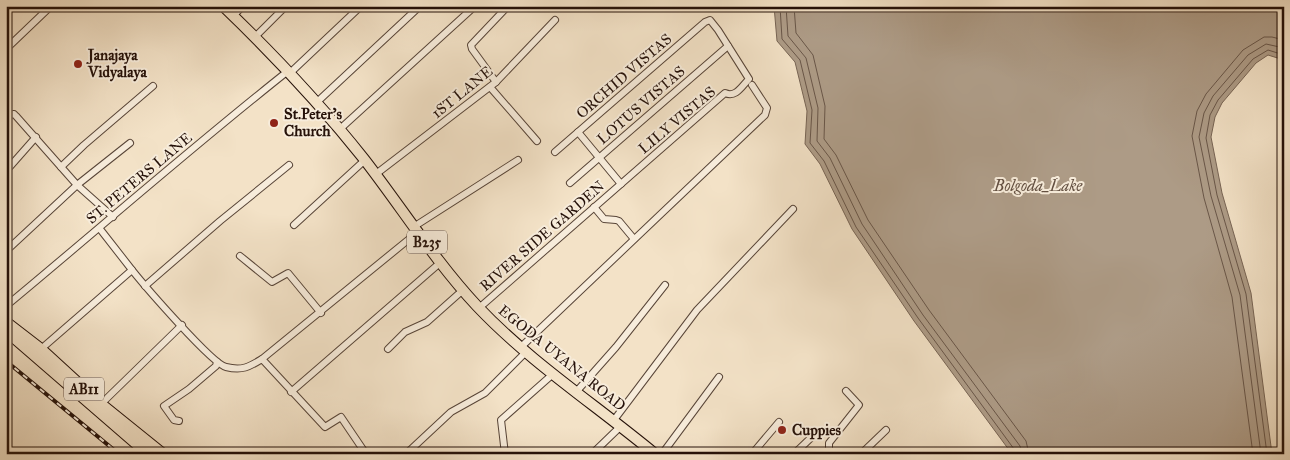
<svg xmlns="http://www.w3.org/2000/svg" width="1290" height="460" font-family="'IM FELL Great Primer',serif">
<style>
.water{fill:#ad9b86;stroke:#776454}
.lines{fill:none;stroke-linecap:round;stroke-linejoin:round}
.shore{stroke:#695648;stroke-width:1}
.minor-casing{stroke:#584538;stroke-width:8}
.primary-casing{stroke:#251109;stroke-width:12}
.minor{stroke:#f7ecdb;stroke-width:6}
.primary{stroke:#f3e2c7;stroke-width:10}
.rail-casing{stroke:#251109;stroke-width:4}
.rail{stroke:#f7ecdb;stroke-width:2;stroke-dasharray:5.5;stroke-linecap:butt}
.poi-dot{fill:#8f2418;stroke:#f7ecdb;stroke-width:2}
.labels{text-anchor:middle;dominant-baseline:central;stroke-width:4;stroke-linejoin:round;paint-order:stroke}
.shield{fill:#f7ecdb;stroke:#645348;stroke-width:1}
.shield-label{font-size:14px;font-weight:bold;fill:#251109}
.poi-label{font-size:15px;font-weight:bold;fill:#251109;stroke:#f7ecdb;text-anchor:start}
.street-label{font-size:15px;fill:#251109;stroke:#f7ecdb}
.water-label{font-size:16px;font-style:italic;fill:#624f41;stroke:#f7ecdb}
</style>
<rect width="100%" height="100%" fill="#f3e2c7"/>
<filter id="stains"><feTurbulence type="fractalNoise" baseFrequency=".004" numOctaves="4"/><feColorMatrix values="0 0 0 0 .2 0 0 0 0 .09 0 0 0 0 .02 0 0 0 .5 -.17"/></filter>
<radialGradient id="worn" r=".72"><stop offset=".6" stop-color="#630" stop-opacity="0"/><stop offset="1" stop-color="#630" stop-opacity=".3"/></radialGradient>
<!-- water -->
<path class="water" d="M774,6H1284V60L1268,55L1256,63L1222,103L1215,117L1211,137L1222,193L1251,293L1272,454H1012L914,321L852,229L820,164L805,144L807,111L795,62L777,41Z"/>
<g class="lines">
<!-- shore -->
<g class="shore">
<path d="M780,6L782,39L800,60L812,110L810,143L824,161L856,227L918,318L1014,449L1016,454"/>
<path d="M786,6L788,36L806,58L818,108L817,141L830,158L862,224L923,315L1020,446L1022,454"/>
<path d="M794,6L796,33L813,55L825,106L824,139L836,155L868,220L929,310L1026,441L1029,454"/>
<path d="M1253,454L1232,297L1204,198L1192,136L1197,111L1206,94L1243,50L1264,37H1272L1284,40"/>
<path d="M1261,454L1240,295L1211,196L1199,137L1204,113L1213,96L1248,55L1266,44L1284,48"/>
<path d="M1267,454L1246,294L1217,195L1206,138L1210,115L1218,100L1253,59L1268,50L1284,55"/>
</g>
<!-- minor casing -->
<g class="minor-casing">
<g id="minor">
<path d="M233,16L243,6"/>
<path d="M254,38L286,6"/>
<path d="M6,49L51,6"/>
<path d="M290,73L361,6"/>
<path d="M496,82L472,49L471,45L508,6"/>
<path d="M490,87L537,141"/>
<path d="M316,103L420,6"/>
<path d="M6,117L9,115L14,114L16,116L77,185L113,217"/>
<path d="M340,129L475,6"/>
<path d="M578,132L621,184"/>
<path d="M61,167L84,145L153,86"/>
<path d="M6,171L36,137"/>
<path d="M376,174L496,82L555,20"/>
<path d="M570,183L728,46"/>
<path d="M594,207L604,219L616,220L619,221L634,239"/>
<path d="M294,225L365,160"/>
<path d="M415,226L518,160"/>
<path d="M100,229L132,270"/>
<path d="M6,251L77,185L130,143"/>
<path d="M240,256L272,282L288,273L321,313"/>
<path d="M145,286L220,221L289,165"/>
<path d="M6,306C100,228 192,147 288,71"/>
<path d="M479,308L725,93C736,98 742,86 749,79L718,30L710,20L705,22L555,152"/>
<path d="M521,347L765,115L767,108L752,85"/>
<path d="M41,349L132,270C144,285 212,364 226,367C242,371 249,367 262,359L325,427L341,417L366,454"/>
<path d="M388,349L405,332L427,322L463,290"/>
<path d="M262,359L419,231"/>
<path d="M577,391L616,347L665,285"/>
<path d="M291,392L441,262"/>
<path d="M101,404L182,325"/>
<path d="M614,420L697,310L793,209"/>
<path d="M179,421L174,420L164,406L189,389L216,366L217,362"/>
<path d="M406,454L451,412L485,393L526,352"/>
<path d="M505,454L501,420L553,374"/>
<path d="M592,454L621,426"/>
<path d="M662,454L719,377"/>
<path d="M752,454L779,422"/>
<path d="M794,454L817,432"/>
<path d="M832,454L829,450V443L859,405L846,391"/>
<path d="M861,454L886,430"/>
</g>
</g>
<!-- primary casing -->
<g class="primary-casing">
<g id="primary">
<path d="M223,6C273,54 321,105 364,159C402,208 435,261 477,306C530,362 596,405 655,454"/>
<path d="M6,322L41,349L101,404L163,454"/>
<path d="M6,331L148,454"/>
</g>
</g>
<!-- minor -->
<use href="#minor" class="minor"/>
<!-- primary -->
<use href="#primary" class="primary"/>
<!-- rail casing -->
<g class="rail-casing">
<path id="rail" d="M6,361L119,454"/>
</g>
<!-- rail -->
<use href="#rail" class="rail"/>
</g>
<!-- markers -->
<g class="poi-dot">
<circle cx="78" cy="64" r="5"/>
<circle cx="274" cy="123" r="5"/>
<circle cx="782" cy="430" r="5"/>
</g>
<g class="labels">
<!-- shield labels -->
<g class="shield">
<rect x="407" y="230.5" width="40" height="23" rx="4"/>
<rect x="64" y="377.5" width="40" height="23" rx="4"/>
</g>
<g class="shield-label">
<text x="427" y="242">B235</text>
<text x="84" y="389">AB11</text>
</g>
<!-- poi labels -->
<g class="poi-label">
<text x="88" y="55">Janajaya<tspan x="88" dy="17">Vidyalaya</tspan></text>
<text x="284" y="114">St.Peter's<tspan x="284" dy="17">Church</tspan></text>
<text x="792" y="430">Cuppies</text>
</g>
<!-- street labels -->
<g class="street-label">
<text transform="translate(624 76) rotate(-41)">ORCHID VISTAS</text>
<text transform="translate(462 92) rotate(-39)">1ST LANE</text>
<text transform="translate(641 105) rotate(-41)">LOTUS VISTAS</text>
<text transform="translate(677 120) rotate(-40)">LILY VISTAS</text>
<text transform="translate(139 178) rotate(-40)">ST. PETERS LANE</text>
<text transform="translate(542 236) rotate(-41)">RIVER SIDE GARDEN</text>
<text transform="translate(562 358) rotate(39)">EGODA UYANA ROAD</text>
</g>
<!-- water labels -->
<g class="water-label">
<text x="1038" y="185">Bolgoda_Lake</text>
</g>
</g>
<!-- margin -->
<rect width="1290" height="460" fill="none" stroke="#f3e2c7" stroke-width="25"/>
<rect x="8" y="8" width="1275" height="445" fill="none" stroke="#251109" stroke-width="2.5"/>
<rect x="12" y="12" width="1265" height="435" fill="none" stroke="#251109"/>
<rect width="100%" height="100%" filter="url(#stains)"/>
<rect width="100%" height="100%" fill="url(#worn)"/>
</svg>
